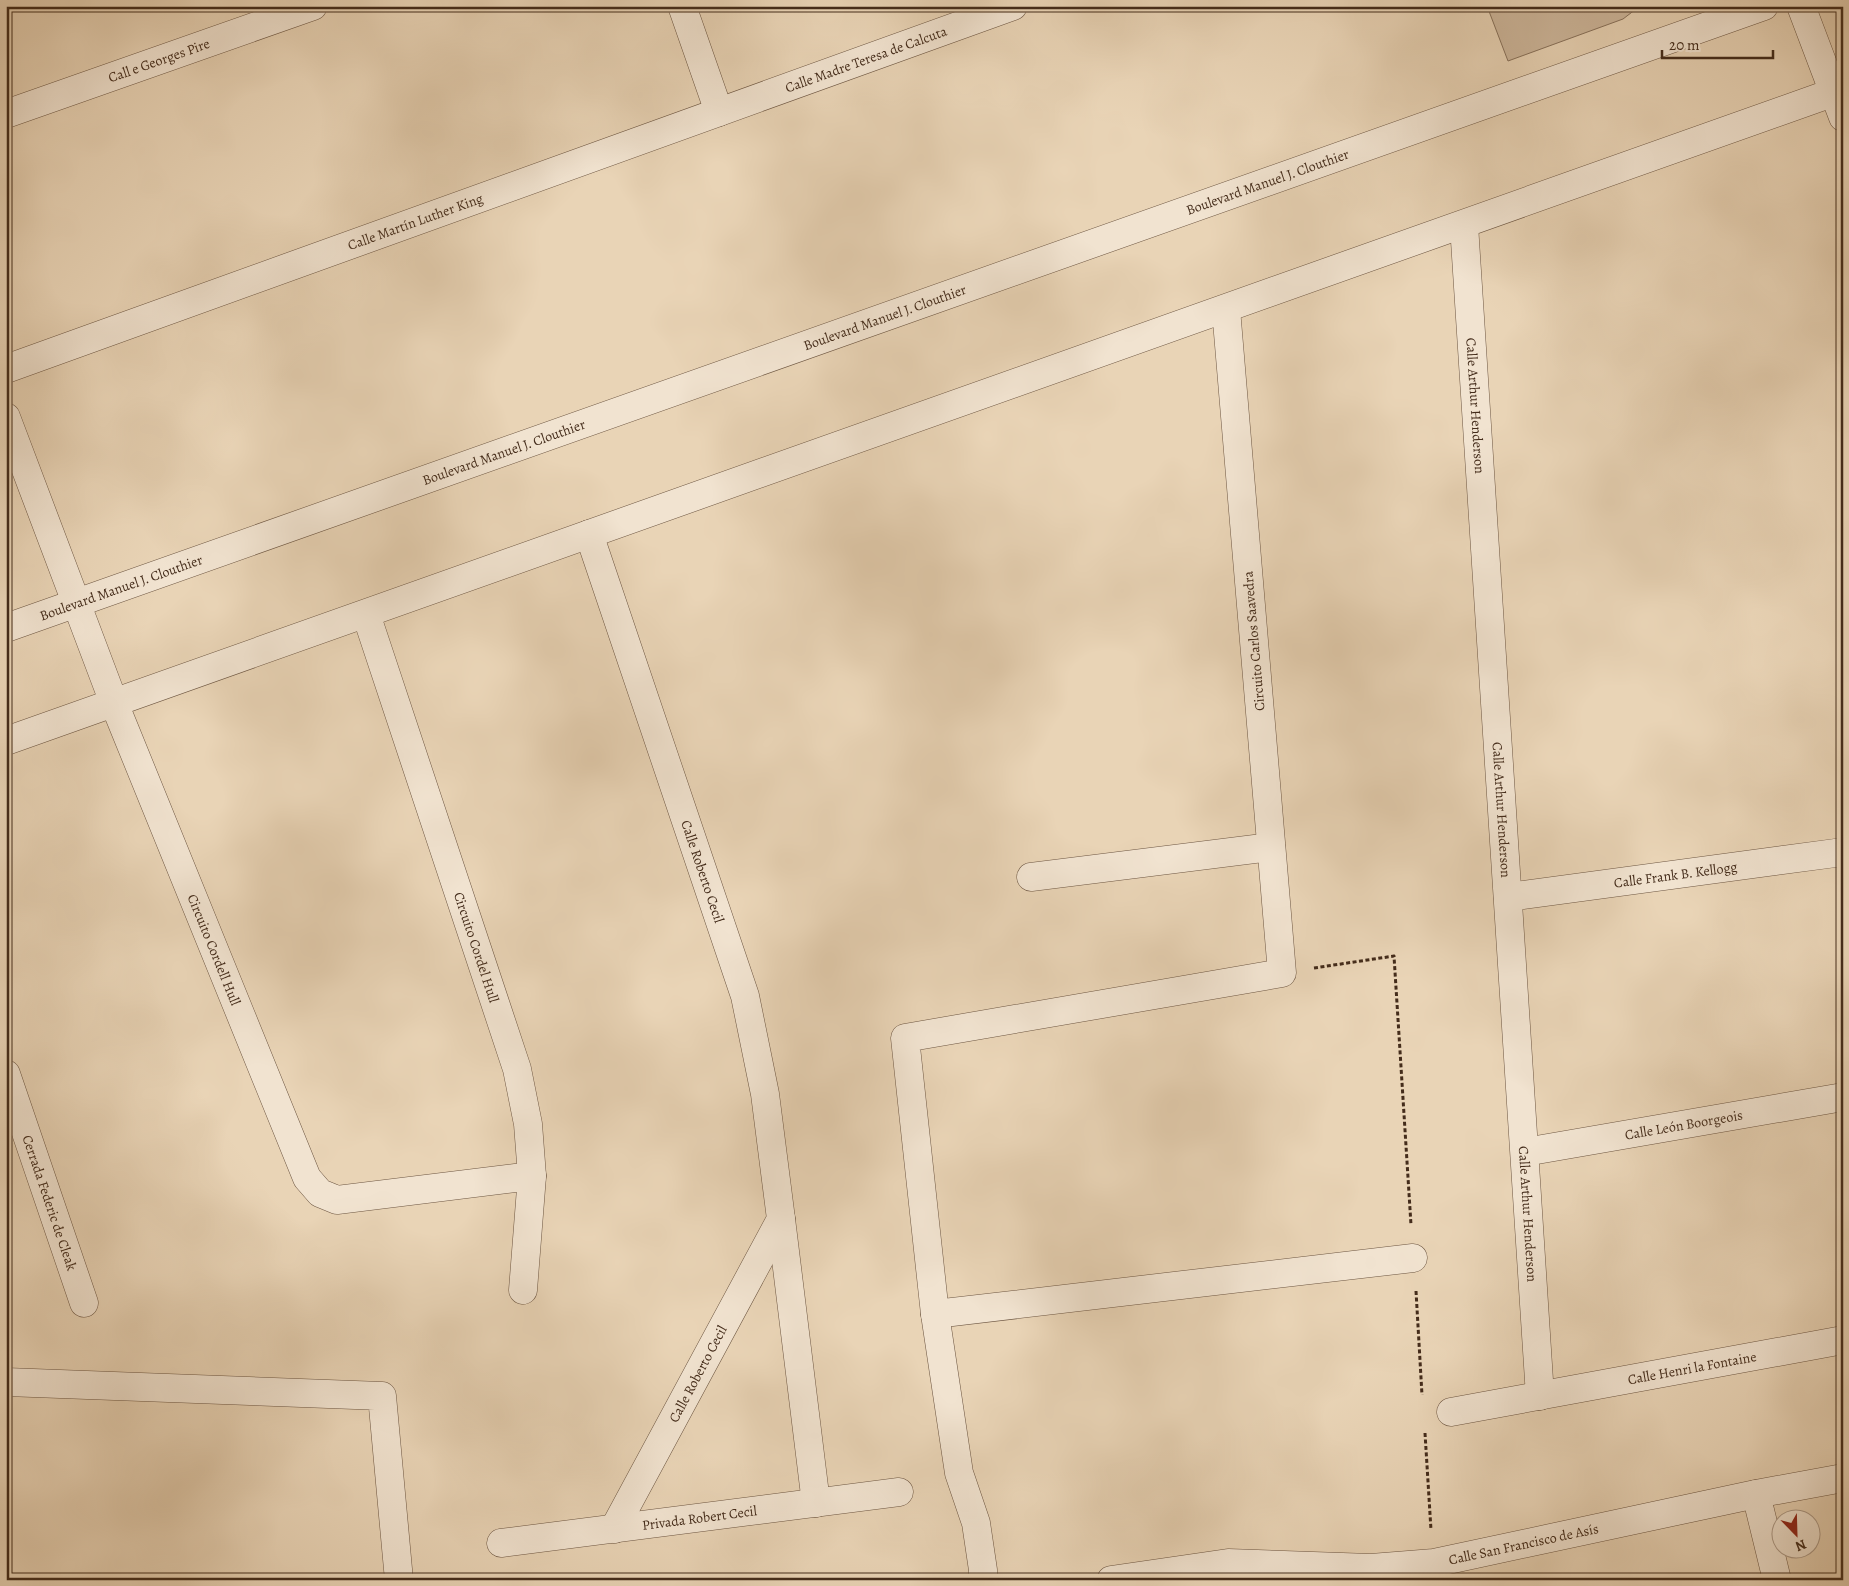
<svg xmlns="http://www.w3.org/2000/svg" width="1849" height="1586" font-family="Alegreya,serif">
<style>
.green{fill:#cdb79c;stroke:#88725c}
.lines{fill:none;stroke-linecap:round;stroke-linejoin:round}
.minor-casing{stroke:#6d5642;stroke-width:29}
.tertiary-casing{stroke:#6d5642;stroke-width:29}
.path{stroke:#442c1b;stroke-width:3;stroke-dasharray:4 2.5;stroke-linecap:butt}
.minor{stroke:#f1e3d0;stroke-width:28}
.tertiary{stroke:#f1e3d0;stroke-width:28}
.labels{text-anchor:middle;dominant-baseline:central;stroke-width:4;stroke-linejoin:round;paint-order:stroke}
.street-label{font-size:14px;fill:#442c1b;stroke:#f1e3d0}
</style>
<rect width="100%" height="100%" fill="#e9d4b6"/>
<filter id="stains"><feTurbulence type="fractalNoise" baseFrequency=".004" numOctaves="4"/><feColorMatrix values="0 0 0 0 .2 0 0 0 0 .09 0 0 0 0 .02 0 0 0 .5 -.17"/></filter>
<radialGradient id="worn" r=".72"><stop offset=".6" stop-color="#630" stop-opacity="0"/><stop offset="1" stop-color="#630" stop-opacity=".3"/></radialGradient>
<!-- green -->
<path class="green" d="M1487,6H1640L1623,19L1508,61Z"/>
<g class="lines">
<!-- minor casing -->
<g class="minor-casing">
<g id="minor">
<path d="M682,6L719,112"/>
<path id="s1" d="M6,114L313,6"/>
<path id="s2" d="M1464,225L1540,1396"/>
<path id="s3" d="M6,369L1013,6"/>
<path id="s4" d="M6,417L114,703L307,1178L320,1193L337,1200L532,1176"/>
<path id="s5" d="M589,534L745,996L765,1094L781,1219L614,1529"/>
<path id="s6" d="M366,614L517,1069L528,1124L532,1176L523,1290"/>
<path id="s7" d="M6,628L1764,6"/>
<path d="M6,741L1843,89"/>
<path d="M1031,877L1271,847"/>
<path id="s8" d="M1508,897L1843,852"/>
<path id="s9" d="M6,1074L84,1303"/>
<path id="s10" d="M1525,1152L1843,1097"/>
<path d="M781,1219L816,1503"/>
<path d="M935,1314L1413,1258"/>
<path d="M6,1382L382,1396L399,1580"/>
<path id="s11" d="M1451,1412L1843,1340"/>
<path d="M1756,1494L1777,1580"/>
<path id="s12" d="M501,1543L899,1492"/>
<path d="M983,1580V1570L976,1523L959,1473L935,1314L905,1038L1282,973L1226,309"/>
<path id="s13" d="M1111,1580L1228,1563L1371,1568L1434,1563L1756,1494L1843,1478"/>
</g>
</g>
<!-- tertiary casing -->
<g class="tertiary-casing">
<path id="tertiary" d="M1801,6L1843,117"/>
</g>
<!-- path -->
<g class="path">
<path d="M1314,968L1394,956L1411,1225"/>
<path d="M1416,1291L1422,1395"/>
<path d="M1425,1433L1431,1530"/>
</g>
<!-- minor -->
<use href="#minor" class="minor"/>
<!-- tertiary -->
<use href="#tertiary" class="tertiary"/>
</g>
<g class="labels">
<!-- street labels -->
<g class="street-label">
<text stroke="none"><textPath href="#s3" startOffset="914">Calle Madre Teresa de Calcuta</textPath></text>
<text stroke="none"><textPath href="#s1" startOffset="162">Call e Georges Pire</textPath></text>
<text stroke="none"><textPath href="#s7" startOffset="1338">Boulevard Manuel J. Clouthier</textPath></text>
<text stroke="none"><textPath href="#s3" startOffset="435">Calle Martín Luther King</textPath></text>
<text stroke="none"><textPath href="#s7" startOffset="932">Boulevard Manuel J. Clouthier</textPath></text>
<text stroke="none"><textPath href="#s2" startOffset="181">Calle Arthur Henderson</textPath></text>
<text stroke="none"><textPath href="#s7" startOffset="528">Boulevard Manuel J. Clouthier</textPath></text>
<text stroke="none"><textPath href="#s7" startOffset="122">Boulevard Manuel J. Clouthier</textPath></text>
<text transform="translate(1254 641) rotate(-95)">Circuito Carlos Saavedra</text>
<text stroke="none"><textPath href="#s2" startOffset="586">Calle Arthur Henderson</textPath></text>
<text stroke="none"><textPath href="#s5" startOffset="356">Calle Roberto Cecil</textPath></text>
<text stroke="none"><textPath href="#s8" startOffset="169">Calle Frank B. Kellogg</textPath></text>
<text stroke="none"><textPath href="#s6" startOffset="351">Circuito Cordel Hull</textPath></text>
<text stroke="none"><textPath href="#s4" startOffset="572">Circuito Cordell Hull</textPath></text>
<text stroke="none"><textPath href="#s10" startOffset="161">Calle León Boorgeois</textPath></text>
<text stroke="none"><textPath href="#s9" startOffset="136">Cerrada Federic de Cleak</textPath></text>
<text stroke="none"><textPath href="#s2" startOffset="991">Calle Arthur Henderson</textPath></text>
<text stroke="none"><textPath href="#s11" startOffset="245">Calle Henri la Fontaine</textPath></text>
<text transform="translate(698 1374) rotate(-62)">Calle Roberto Cecil</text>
<text stroke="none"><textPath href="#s12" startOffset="200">Privada Robert Cecil</textPath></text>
<text stroke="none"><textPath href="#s13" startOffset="416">Calle San Francisco de Asís</textPath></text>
</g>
</g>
<!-- margin -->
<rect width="1849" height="1586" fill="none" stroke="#e9d4b6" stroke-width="25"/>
<rect x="8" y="8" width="1834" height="1571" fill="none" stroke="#442c1b" stroke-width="2.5"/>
<rect x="12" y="12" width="1824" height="1561" fill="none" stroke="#442c1b"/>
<!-- north arrow -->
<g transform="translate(1796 1534) rotate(157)"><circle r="24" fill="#f1e3d0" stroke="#ac9a88"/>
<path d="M0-4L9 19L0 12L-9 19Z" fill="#8f2418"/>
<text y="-8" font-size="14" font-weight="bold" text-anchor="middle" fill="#442c1b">N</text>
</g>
<!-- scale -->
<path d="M1662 50v8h111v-8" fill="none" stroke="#442c1b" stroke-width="2.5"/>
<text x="1669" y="50" font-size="15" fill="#442c1b" stroke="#f1e3d0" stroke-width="4" paint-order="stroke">20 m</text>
<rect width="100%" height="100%" filter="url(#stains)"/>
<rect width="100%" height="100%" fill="url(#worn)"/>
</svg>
